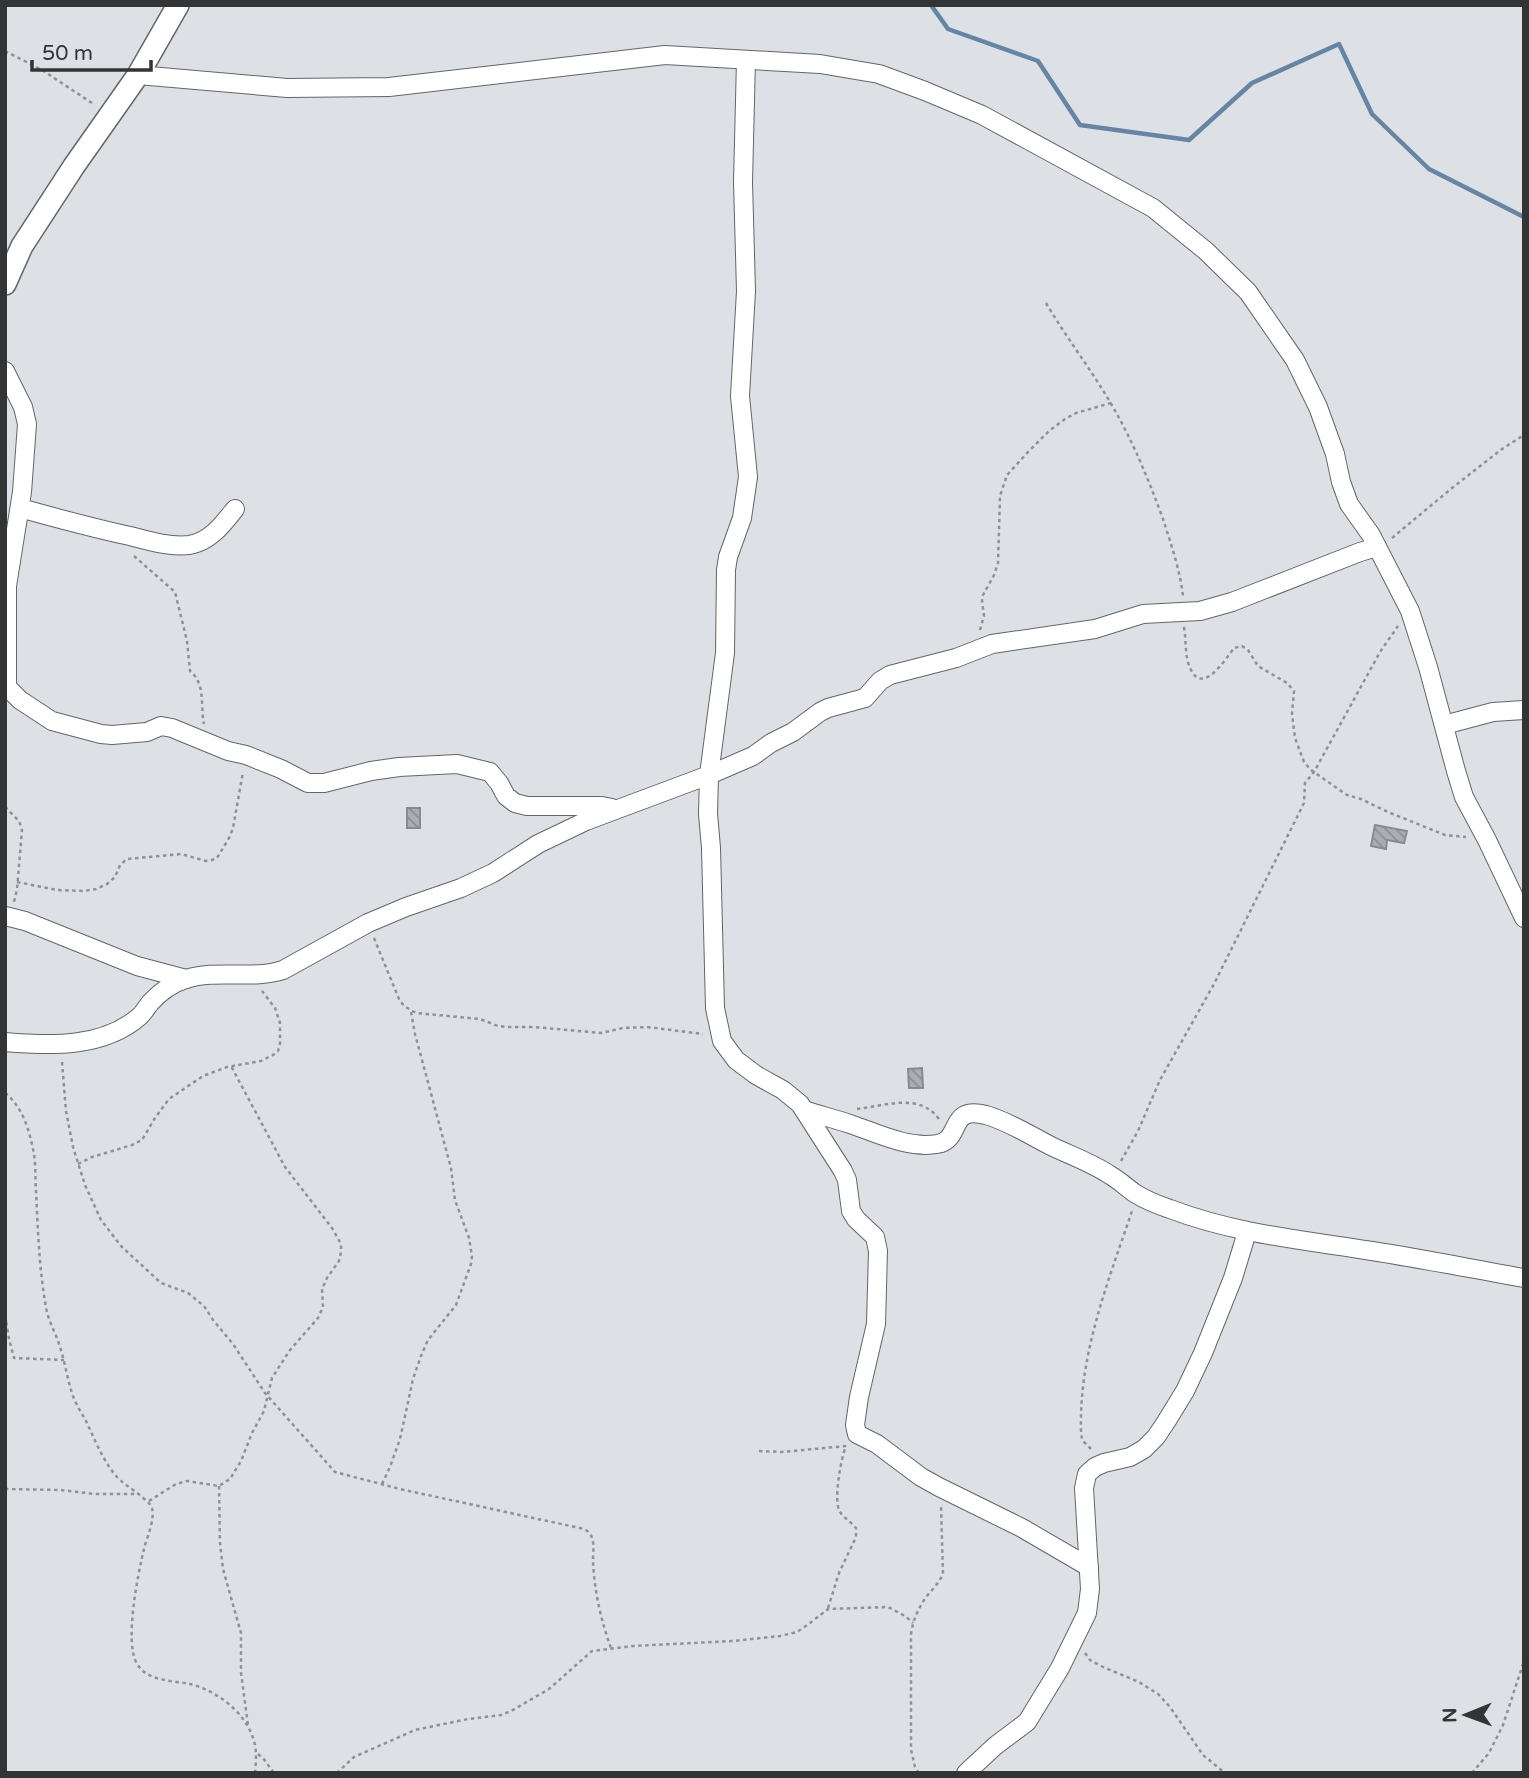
<svg xmlns="http://www.w3.org/2000/svg" width="1529" height="1778" font-family="'Varela Round',sans-serif">
<style>
.lines{fill:none;stroke-linecap:round;stroke-linejoin:round}
.stream{stroke:#6685a5;stroke-width:4.5}
.building{fill:url(#building-back-hatch);stroke:#878b8f;stroke-width:2}
.minor-casing{stroke:#626569;stroke-width:20}
.tertiary-casing{stroke:#626569;stroke-width:24}
.path{stroke:#8e9295;stroke-width:2.5;stroke-dasharray:3.5 3.5;stroke-linecap:butt}
.minor{stroke:#fff;stroke-width:18}
.tertiary{stroke:#fff;stroke-width:21}
</style>
<defs>
<pattern id="building-back-hatch" width="6" height="6" patternUnits="userSpaceOnUse" patternTransform="scale(1.75)"><rect width="6" height="6" fill="#aaaeb3"/><path d="M-1 5l2 2M0 0l6 6M5-1l2 2" fill="none" stroke="#8b8e92"/></pattern>
</defs>
<rect width="100%" height="100%" fill="#dde1e6"/>
<g class="lines">
<!-- stream -->
<path class="stream" d="M931,5L948,29L1038,61L1080,125L1189,140L1252,83L1339,44L1372,114L1429,169L1524,217"/>
</g>
<!-- building -->
<g class="building">
<rect x="407" y="808" width="13" height="20"/>
<path d="M1375,825L1407,831L1404,843L1387,840L1386,849L1371,846Z"/>
<path d="M922,1068L923,1088H909L908,1069Z"/>
</g>
<g class="lines">
<!-- minor casing -->
<g class="minor-casing">
<g id="minor">
<path d="M746,60L743,182L746,291L740,396L748,477L742,518L728,557L726,570L725,653L709,775L708,814L711,848L715,1008L722,1041L736,1060L756,1075L783,1090L800,1104L843,1171L847,1180L851,1211L856,1219L875,1237L878,1251L876,1324L859,1397L855,1425L857,1434L877,1444L921,1477L939,1487L1022,1528L1089,1567"/>
<path d="M138,75L287,88L389,87L665,55L820,64L879,74L925,91L982,115L1153,208L1206,251L1248,292L1295,360L1318,407L1335,454L1341,482L1349,504L1371,535L1410,611L1428,667L1456,771L1464,797L1487,840L1524,918"/>
<path d="M5,371L23,407L27,424L22,492L7,586V686"/>
<path d="M20,508C56,518 93,528 130,536C149,541 169,547 189,545C210,542 223,524 235,509"/>
<path d="M5,685L20,700L52,721L101,734L112,735L147,732L161,726L172,728L228,751L246,755L281,769L308,783H324L371,771L399,767L457,764L490,772L499,783L506,796L515,803L527,806H602L612,808"/>
<path d="M1444,725L1493,712L1524,710"/>
<path d="M5,916L25,921L137,966L186,979"/>
<path d="M5,1042C50,1046 104,1048 140,1016C144,1012 147,1007 150,1003C160,992 173,983 186,979C217,969 252,980 283,970L368,923L406,907L461,888L493,873L538,844L586,821L709,775L753,756L771,743L793,732L820,712L828,708L865,698L880,681L890,675L956,658L992,644L1095,629L1143,614L1200,611L1232,602L1360,552L1377,547"/>
<path d="M804,1110C819,1115 835,1119 850,1124C877,1133 908,1149 937,1144C963,1140 947,1105 986,1115C1010,1122 1031,1136 1053,1147C1072,1156 1092,1163 1110,1175C1119,1180 1127,1188 1136,1194C1146,1200 1158,1205 1170,1209C1236,1234 1303,1240 1372,1251C1423,1259 1473,1269 1524,1278"/>
<path d="M966,1773L995,1746L1027,1722L1060,1668L1087,1613L1090,1589L1084,1488L1087,1474L1095,1467L1104,1463L1130,1457L1144,1449L1156,1437L1166,1422L1185,1391L1203,1353L1233,1278L1247,1232"/>
</g>
</g>
<!-- tertiary casing -->
<g class="tertiary-casing">
<path id="tertiary" d="M5,284L22,246L74,166L138,75L178,5"/>
</g>
<!-- path -->
<g class="path">
<path d="M5,51L42,70L95,105"/>
<path d="M1046,303C1066,337 1090,368 1110,402C1132,439 1148,478 1163,519C1171,544 1180,570 1183,596"/>
<path d="M1392,538L1452,488L1502,449L1524,435"/>
<path d="M134,556L175,592L187,641L190,671C206,684 200,705 204,724"/>
<path d="M1184,627C1186,639 1185,651 1188,662C1199,700 1223,663 1234,648L1242,646L1248,650L1258,666L1287,683L1294,691L1292,714L1295,738L1304,762L1311,770L1347,795L1361,799L1388,812L1445,835L1466,837"/>
<path d="M980,630L984,616L982,601L983,595L994,575L998,563L1000,496L1007,475L1028,452L1049,431L1065,419L1076,413L1111,403"/>
<path d="M5,807L19,821L22,830L17,889L14,902"/>
<path d="M17,882L57,890L84,891L96,889L107,884L115,877L120,865L127,859L181,854L206,861L212,860L217,858L229,838L233,828L243,772"/>
<path d="M374,938L399,999L404,1006L416,1013L480,1019L498,1026L507,1027H534L601,1033L623,1028L647,1027L703,1034"/>
<path d="M62,1062L66,1111L73,1147L85,1185L101,1220L121,1246L161,1283L188,1293L204,1306L213,1320L233,1344L265,1393L335,1472L400,1489L575,1527C580,1528 587,1529 590,1534C595,1540 593,1553 593,1561C594,1589 601,1621 611,1648"/>
<path d="M5,1093C22,1106 29,1129 33,1149C36,1162 35,1177 36,1191C38,1230 39,1269 46,1307C48,1321 56,1333 60,1347C65,1362 67,1378 72,1393C75,1403 81,1412 86,1421C95,1440 103,1461 117,1477C124,1485 150,1500 152,1508C155,1520 147,1537 144,1549C138,1574 124,1642 137,1664C148,1682 172,1680 190,1684C218,1691 246,1713 254,1741C257,1751 256,1762 255,1773"/>
<path d="M857,1109C885,1106 919,1092 939,1119"/>
<path d="M1121,1161L1138,1131L1160,1080L1214,984L1304,803L1305,783L1314,772L1380,652L1398,626"/>
<path d="M78,1164L92,1157L132,1145L142,1140L155,1118L169,1099L203,1076L227,1067L261,1061L273,1055L278,1051L280,1044V1023L275,1008L262,991"/>
<path d="M5,1315L9,1339L14,1358L64,1360"/>
<path d="M1091,1449L1082,1440L1081,1430C1079,1354 1108,1282 1132,1211"/>
<path d="M759,1451L782,1452L846,1446"/>
<path d="M382,1484L390,1467L400,1439L413,1379L421,1356L428,1340L456,1305L471,1264L472,1256L469,1238L455,1200L451,1168L415,1034L411,1012"/>
<path d="M219,1486L220,1543L223,1569L241,1633V1673L248,1725"/>
<path d="M5,1489L61,1490L95,1494H135"/>
<path d="M149,1501L176,1484L187,1481L219,1486L230,1479L241,1461L252,1433L264,1411L272,1378L290,1350L318,1318L323,1307L322,1289L327,1278L339,1261L341,1252V1244L332,1228L285,1167L231,1066"/>
<path d="M828,1608L839,1573L856,1537V1528C851,1522 844,1518 840,1512C833,1501 841,1458 846,1446"/>
<path d="M1085,1653L1090,1660L1103,1667L1139,1682L1158,1694L1170,1707L1203,1755L1225,1773"/>
<path d="M258,1754L263,1758L274,1773"/>
<path d="M337,1773L354,1757L415,1730L468,1719L501,1715L511,1711L549,1689L592,1651L633,1646L733,1641L780,1636L797,1632L810,1623L828,1609L888,1607L905,1616L913,1623"/>
<path d="M919,1773L915,1767L911,1750V1634C913,1620 918,1609 926,1597C932,1590 939,1583 943,1574L941,1506"/>
<path d="M1472,1773L1489,1753L1503,1725L1524,1661"/>
</g>
<!-- minor -->
<use href="#minor" class="minor"/>
<!-- tertiary -->
<use href="#tertiary" class="tertiary"/>
</g>
<!-- border -->
<rect width="1529" height="1778" fill="none" stroke="#323436" stroke-width="14"/>
<!-- north arrow -->
<g transform="translate(1466 1715) rotate(269)" stroke="#dde1e6" stroke-width="5" paint-order="stroke">
<path d="M0-5L12 26L0 18L-12 26Z" fill="#323436"/>
<text y="-10" font-size="19" font-weight="bold" text-anchor="middle" fill="#323436">N</text>
</g>
<!-- scale -->
<path d="M32 60v10h119v-10" fill="none" stroke="#323436" stroke-width="3.5"/>
<text x="42" y="60" font-size="21" fill="#323436" stroke="#dde1e6" stroke-width="5" paint-order="stroke">50 m</text>
</svg>
